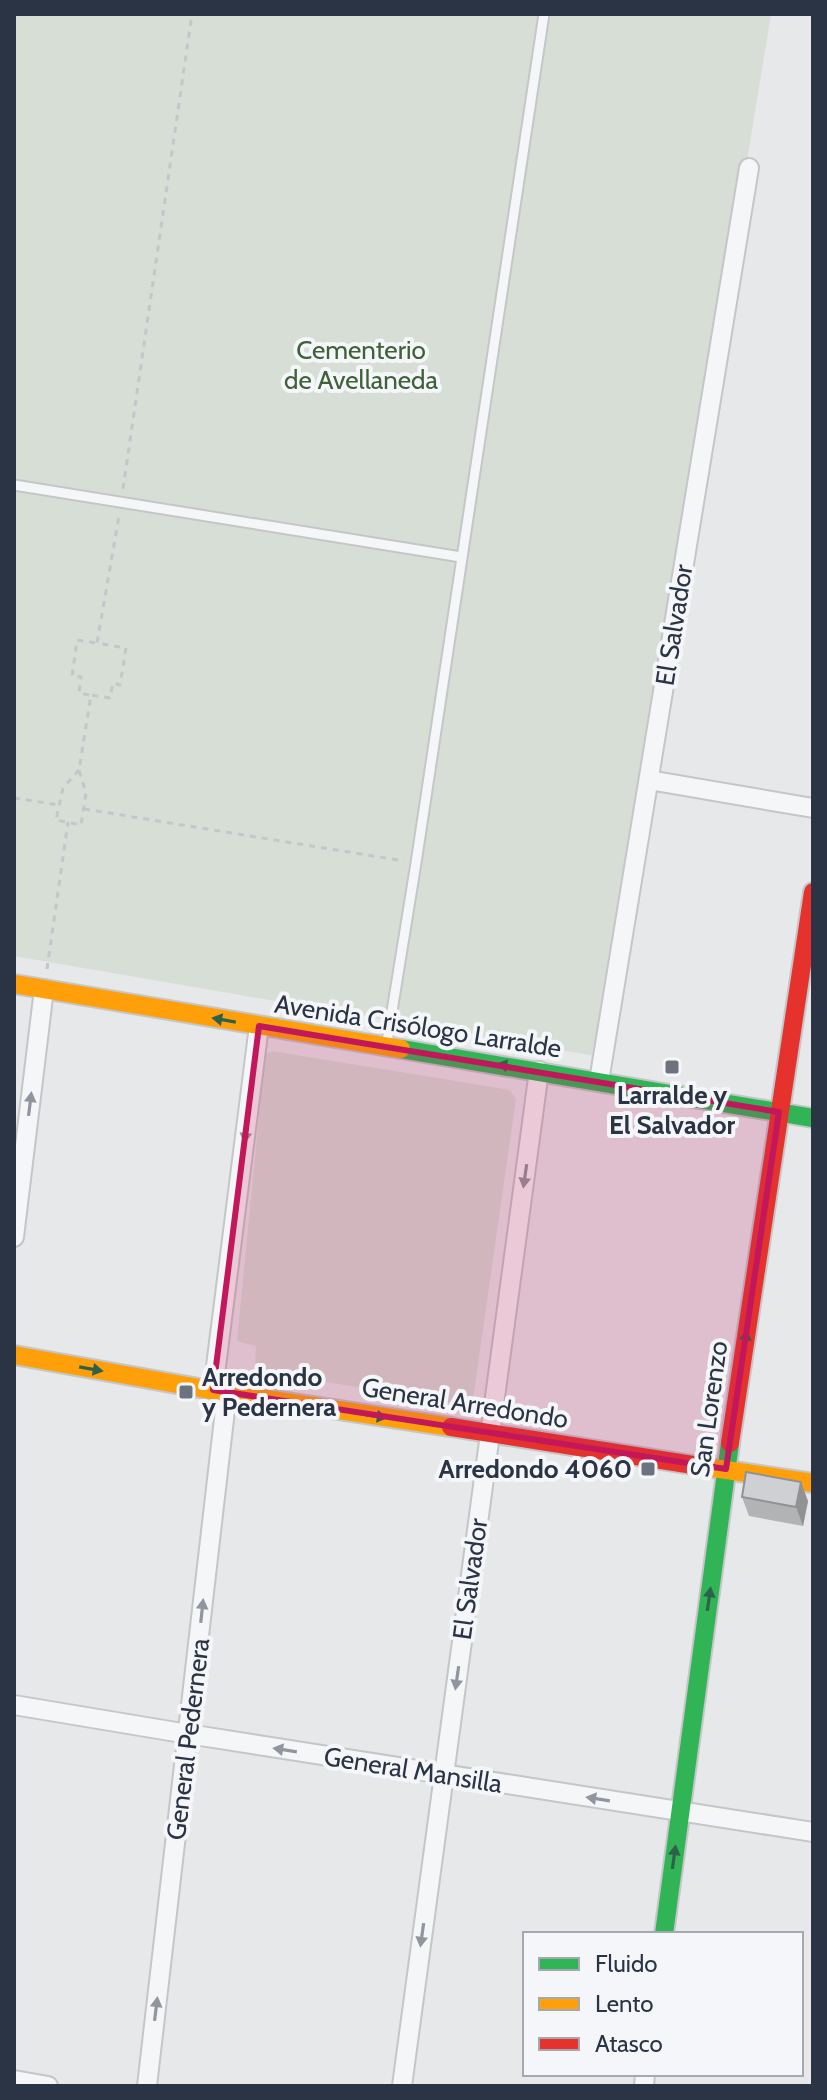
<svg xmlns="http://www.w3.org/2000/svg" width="827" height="2100" font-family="Cabin,sans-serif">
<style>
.green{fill:#d6ded6}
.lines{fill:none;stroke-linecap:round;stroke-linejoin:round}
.lane-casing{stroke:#c4c6c8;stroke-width:13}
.street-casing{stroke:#c4c6c8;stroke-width:22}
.fast-casing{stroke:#c4c6c8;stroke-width:22}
.slow-casing{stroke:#c4c6c8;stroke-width:22}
.jam-casing{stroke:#c4c6c8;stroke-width:22}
.path{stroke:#c5c6ca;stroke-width:3;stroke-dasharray:6 6;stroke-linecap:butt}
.lane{stroke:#f5f6f7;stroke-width:9}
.street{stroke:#f5f6f7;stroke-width:18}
.fast{stroke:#30b455;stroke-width:18}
.slow{stroke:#ff9f0a;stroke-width:18}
.jam{stroke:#e5322d;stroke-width:18}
.wall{fill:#b1b3b5}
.shaded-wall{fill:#909294}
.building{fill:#ced0d3;stroke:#909294;stroke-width:2}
.oneway{fill:#2d614b}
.oneway2{fill:#90959e}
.marked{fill:#c2185b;fill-opacity:0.2;stroke:#c2185b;stroke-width:6;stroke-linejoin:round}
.poi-dot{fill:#6c737f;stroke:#f4f6f9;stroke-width:3}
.labels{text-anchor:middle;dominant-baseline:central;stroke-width:8;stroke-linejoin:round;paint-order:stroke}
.park-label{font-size:26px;fill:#3f6138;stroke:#f4f6f9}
.street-label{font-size:26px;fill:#2b3445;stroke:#f4f6f9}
.poi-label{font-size:26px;font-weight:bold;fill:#2b3445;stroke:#f4f6f9}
</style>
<rect width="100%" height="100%" fill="#e6e8ea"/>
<!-- green -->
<g class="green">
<path d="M14,14H771L742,191L595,1056L14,956Z"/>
<path d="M272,1051L510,1090L516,1099L473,1399L465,1405L255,1370L256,1346L237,1341L265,1055Z"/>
</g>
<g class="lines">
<!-- lane casing -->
<g class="lane-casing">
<g id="lane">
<path d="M14,485L461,557"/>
<path d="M387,1042L416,863L544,14"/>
</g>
</g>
<!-- street casing -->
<g class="street-casing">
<g id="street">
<path d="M649,780L813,808"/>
<path d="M599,1081L749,168"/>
<path d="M14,1237L44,989"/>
<path d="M213,1390L259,1026"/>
<path d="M14,1705L188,1734L813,1832"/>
<path d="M14,2080L48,2086"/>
<path d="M147,2086L227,1393"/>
<path d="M402,2086L539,1071"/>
<path d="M644,2086L645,2074"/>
</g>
</g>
<!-- fast casing -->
<g class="fast-casing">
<g id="fast">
<path d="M401,1049L813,1118"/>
<path d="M664,1934L730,1443"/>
</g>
</g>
<!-- slow casing -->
<g class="slow-casing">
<g id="slow">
<path d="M14,984L401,1049"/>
<path d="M14,1355L227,1393L451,1427"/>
<path d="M693,1465L813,1483"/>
</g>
</g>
<!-- jam casing -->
<g class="jam-casing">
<g id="jam">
<path d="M451,1427L693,1465"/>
<path d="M730,1443L813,892"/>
</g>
</g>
<!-- path -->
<g class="path">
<path d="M123,489L192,14"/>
<path d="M89,695L79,693L81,677L72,676L77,640L97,643"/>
<path d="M79,770L63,788L56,820L81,825L86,793L79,770L91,695L110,698L113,683L120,685L126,648L97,643L119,516"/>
<path d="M14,798L59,805"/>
<path d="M84,809L404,861"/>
<path d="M47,969L68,822"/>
</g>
<!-- lane -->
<use href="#lane" class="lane"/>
<!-- street -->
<use href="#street" class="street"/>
<!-- fast -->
<use href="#fast" class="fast"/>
<!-- slow -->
<use href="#slow" class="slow"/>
<!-- jam -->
<use href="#jam" class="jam"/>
</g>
<!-- wall -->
<path class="wall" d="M742,1497L808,1501L803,1526L749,1516Z"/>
<!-- shaded-wall -->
<path class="shaded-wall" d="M801,1482L808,1501L803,1526L796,1507Z"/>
<!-- building -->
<path class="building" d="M746,1472L801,1482L796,1507L742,1497Z"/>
<!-- one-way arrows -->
<defs><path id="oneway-solid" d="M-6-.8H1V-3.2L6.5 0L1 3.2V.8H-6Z" transform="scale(2)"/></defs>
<g class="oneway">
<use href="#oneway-solid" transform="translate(224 1020) rotate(-170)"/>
<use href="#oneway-solid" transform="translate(509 1066) rotate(-170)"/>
<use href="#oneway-solid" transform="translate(745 1342) rotate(-82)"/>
<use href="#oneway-solid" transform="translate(91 1369) rotate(10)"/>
<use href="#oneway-solid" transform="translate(375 1416) rotate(9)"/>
<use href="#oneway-solid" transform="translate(709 1599) rotate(-82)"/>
<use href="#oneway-solid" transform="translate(674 1857) rotate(-82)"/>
</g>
<g class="oneway2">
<use href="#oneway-solid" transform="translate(30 1104) rotate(-83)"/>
<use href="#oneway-solid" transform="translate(246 1131) rotate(97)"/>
<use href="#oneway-solid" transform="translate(525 1176) rotate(98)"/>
<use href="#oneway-solid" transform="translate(202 1611) rotate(-84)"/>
<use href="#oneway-solid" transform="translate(457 1678) rotate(98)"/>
<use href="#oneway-solid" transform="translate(285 1750) rotate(-171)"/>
<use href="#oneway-solid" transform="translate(598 1799) rotate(-171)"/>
<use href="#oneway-solid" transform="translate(422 1935) rotate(98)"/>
<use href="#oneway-solid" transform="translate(156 2009) rotate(-83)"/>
</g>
<!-- marked area -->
<path class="marked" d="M259,1026L779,1112L726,1469L213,1390Z"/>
<!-- markers -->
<g class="poi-dot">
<rect x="664" y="1059" width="16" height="16" rx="4"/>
<rect x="178" y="1384" width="16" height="16" rx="4"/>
<rect x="640" y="1461" width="16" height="16" rx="4"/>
</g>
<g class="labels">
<!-- park labels -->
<g class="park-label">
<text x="361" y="350">Cementerio<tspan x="361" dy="30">de Avellaneda</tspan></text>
</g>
<!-- street labels -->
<g class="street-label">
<text transform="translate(674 625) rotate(-81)">El Salvador</text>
<text transform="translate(418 1026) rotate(9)">Avenida Crisólogo Larralde</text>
<text transform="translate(465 1403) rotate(9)">General Arredondo</text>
<text transform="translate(709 1409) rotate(-82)">San Lorenzo</text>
<text transform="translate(470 1579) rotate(-82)">El Salvador</text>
<text transform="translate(188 1739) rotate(-83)">General Pedernera</text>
<text transform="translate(413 1770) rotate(9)">General Mansilla</text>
</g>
<!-- poi labels -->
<g class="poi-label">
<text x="672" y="1095">Larralde y<tspan x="672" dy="30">El Salvador</tspan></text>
<text x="202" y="1377" text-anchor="start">Arredondo<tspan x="202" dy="30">y Pedernera</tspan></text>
<text x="632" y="1469" text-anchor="end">Arredondo 4060</text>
</g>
</g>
<!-- border -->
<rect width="827" height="2100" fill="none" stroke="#2b3445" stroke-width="32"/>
<!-- legend -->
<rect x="523" y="1932" width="280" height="144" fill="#f4f6f9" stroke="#a4a8b1" stroke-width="2"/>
<rect x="539" y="1958" width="40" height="12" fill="#30b455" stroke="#a4a8b1" stroke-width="2"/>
<text x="595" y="1972" font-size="24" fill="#2b3445">Fluido</text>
<rect x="539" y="1998" width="40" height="12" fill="#ff9f0a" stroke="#a4a8b1" stroke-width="2"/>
<text x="595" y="2012" font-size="24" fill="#2b3445">Lento</text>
<rect x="539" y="2038" width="40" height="12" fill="#e5322d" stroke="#a4a8b1" stroke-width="2"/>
<text x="595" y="2052" font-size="24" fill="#2b3445">Atasco</text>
</svg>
